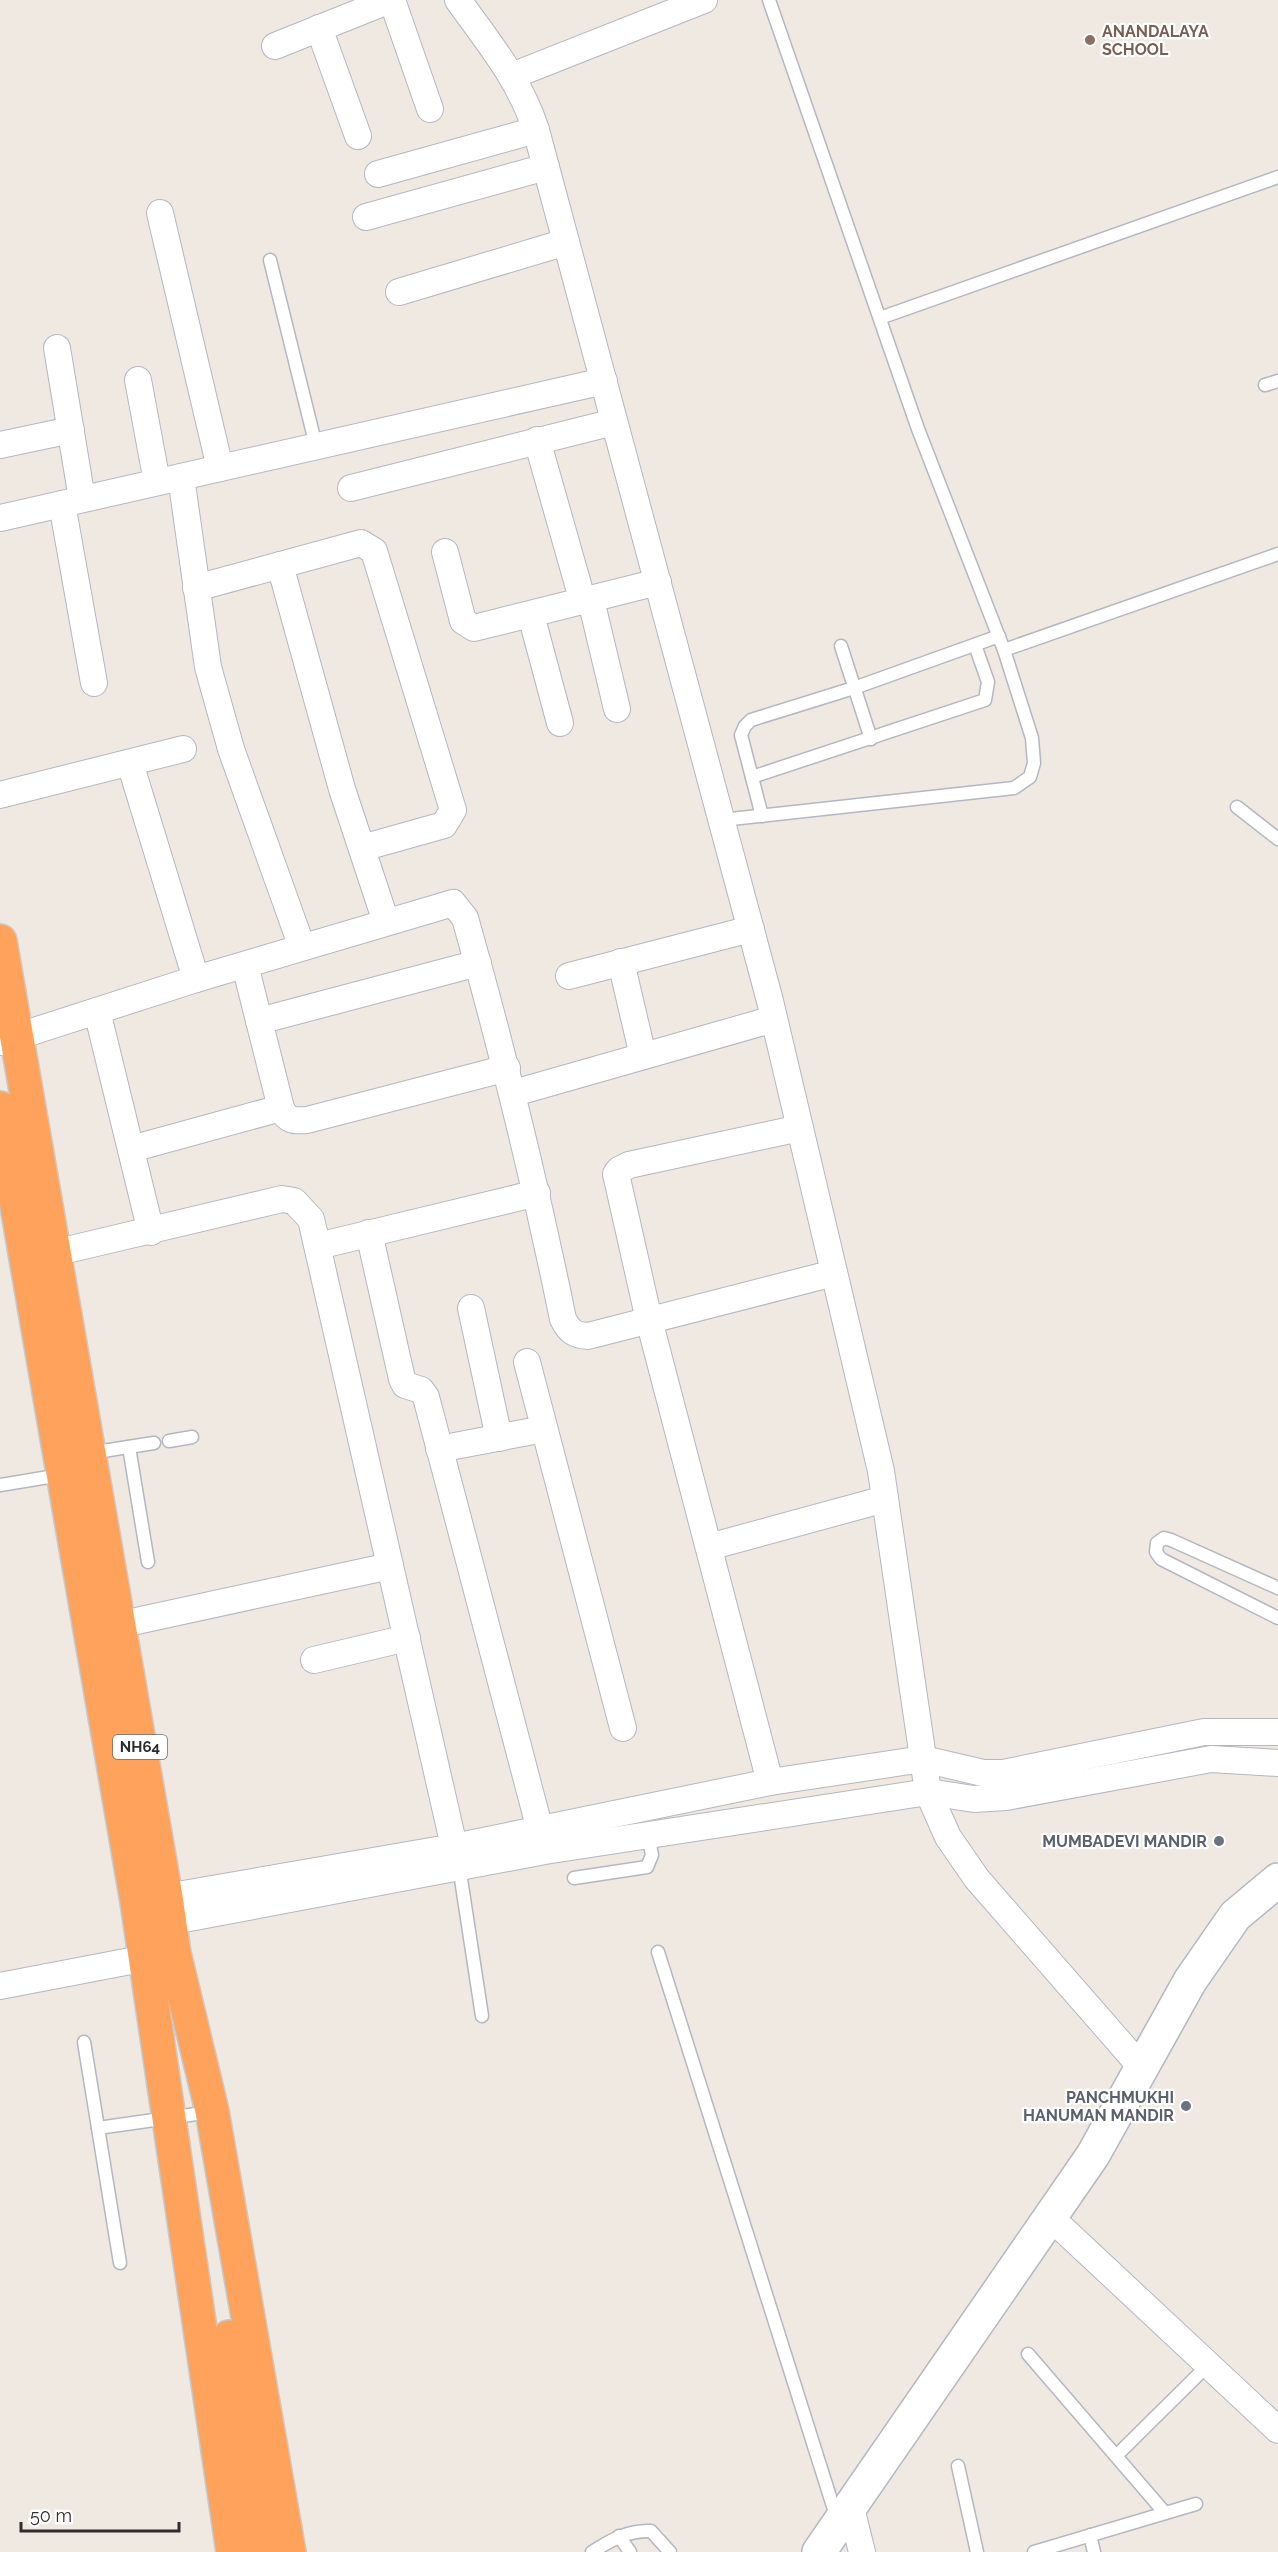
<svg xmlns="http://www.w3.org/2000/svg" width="1278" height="2552" font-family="Raleway,sans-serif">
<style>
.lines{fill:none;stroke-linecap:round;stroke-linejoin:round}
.lane-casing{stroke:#b4b7c1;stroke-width:15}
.street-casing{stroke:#b4b7c1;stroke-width:28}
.secondary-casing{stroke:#b4b7c1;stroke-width:36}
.highway-casing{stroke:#c9c9c9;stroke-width:36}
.lane{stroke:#fff;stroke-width:12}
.street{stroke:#fff;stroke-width:26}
.secondary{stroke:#fff;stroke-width:33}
.highway{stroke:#ffa35c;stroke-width:33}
.education-dot{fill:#8d6e63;stroke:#fff;stroke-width:2}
.worship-dot{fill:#6b7280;stroke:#fff;stroke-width:2}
.labels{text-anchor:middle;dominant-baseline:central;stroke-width:4.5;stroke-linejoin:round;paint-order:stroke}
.shield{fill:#fff;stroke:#6d6d6d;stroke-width:1.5}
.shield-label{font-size:15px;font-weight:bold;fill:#2e2e2e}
.education-label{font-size:16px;font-weight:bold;fill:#785e54;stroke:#fff;text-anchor:start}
.worship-label{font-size:16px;font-weight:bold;fill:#5b616d;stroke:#fff;text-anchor:end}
</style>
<rect width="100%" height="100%" fill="#efe9e1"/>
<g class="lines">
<!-- lane casing -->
<g class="lane-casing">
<g id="lane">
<path d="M270,260L316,446"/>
<path d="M880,318L1278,177"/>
<path d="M1265,385L1278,381"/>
<path d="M841,646L871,739"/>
<path d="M1004,650L1278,554"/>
<path d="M752,777L985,700L988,682L975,645"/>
<path d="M1237,807L1278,839"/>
<path d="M762,816L741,735L745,726L751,720L854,688L999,636"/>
<path d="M722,820L1014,788L1030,777L1034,763L1032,738L1004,650L918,429L769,0"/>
<path d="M169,1441L192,1437"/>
<path d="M129,1447L148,1562"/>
<path d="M90,1453L154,1443"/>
<path d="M0,1485L61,1475"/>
<path d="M1278,1588L1171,1540L1164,1538L1157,1543L1156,1552L1161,1559L1278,1618"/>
<path d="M459,1866L482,2016"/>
<path d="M574,1878L647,1867L652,1855L648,1835"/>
<path d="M658,1952L837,2519"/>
<path d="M84,2042L120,2263"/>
<path d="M98,2128L210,2112"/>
<path d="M1028,2354L1165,2513"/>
<path d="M1116,2456L1207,2366"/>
<path d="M958,2466L977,2552"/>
<path d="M1090,2535L1094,2552"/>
<path d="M619,2536L630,2552"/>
<path d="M592,2552C611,2540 628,2530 651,2531L670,2552"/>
<path d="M1034,2552L1196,2504"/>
</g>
</g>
<!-- street casing -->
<g class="street-casing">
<g id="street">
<path d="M392,0L430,109"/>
<path d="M458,0C488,42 520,80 536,130L770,1001L881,1471L928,1792L948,1837L977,1879L1142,2068"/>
<path d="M319,28L358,136"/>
<path d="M275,46L390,0"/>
<path d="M512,76L704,0"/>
<path d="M378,174L536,130"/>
<path d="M160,213L220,468"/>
<path d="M366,217L546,167"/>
<path d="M399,292L566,242"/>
<path d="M57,348L82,499"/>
<path d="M138,380L157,482"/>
<path d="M537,440L583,602"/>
<path d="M0,445L71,430"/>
<path d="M181,477L208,667L231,749L302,947"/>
<path d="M351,488L614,422"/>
<path d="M62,504L94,683"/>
<path d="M0,518L604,381"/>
<path d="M445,552L463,621L474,628L658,582"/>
<path d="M280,565L342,789L386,922"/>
<path d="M196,588L361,543L374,551L453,810L444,825L362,848"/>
<path d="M591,600L617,709"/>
<path d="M531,615L560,723"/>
<path d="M130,763L196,979"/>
<path d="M0,795L183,749"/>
<path d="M621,962L643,1056"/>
<path d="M245,965L281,1108C287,1121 294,1121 307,1120L507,1068"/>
<path d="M569,976L751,929"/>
<path d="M97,1011L151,1232"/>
<path d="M259,1021L478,963"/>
<path d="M0,1042L196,979L453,903L465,918C503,1052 535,1182 563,1319C569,1331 574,1335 588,1336L834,1273"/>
<path d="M514,1093L774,1019"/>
<path d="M131,1149L281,1108"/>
<path d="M369,1233L402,1379L405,1385L421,1390L426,1397L544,1845"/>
<path d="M318,1246L537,1193"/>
<path d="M54,1253L282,1199L294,1201L311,1219L458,1864"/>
<path d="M471,1308L499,1438"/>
<path d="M527,1362L623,1728"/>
<path d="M439,1449L544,1429"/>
<path d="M709,1547L885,1499"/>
<path d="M118,1625L390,1566"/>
<path d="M314,1660L407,1638"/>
<path d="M770,1782L649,1320L616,1174L619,1170L629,1165L800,1128"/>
<path d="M149,1900L454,1847L770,1782L923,1759L983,1773H1003L1204,1732H1278"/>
<path d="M152,1925L545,1851L928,1792L974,1799L1006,1797L1211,1759L1278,1763"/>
<path d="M0,1986L162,1955"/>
<path d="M1050,2217L1278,2430"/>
<path d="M850,2504L862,2552"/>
</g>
</g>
<!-- secondary casing -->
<g class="secondary-casing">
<path id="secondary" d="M819,2552L1093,2155L1190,1981L1235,1916L1278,1880"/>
</g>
<!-- highway casing -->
<g class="highway-casing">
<g id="highway">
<path d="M0,941L166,1897L174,1953L212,2111L289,2552"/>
<path d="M0,1108L137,1902L233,2552"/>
<path d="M229,2337L261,2552"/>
</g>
</g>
<!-- lane -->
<use href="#lane" class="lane"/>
<!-- street -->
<use href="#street" class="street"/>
<!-- secondary -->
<use href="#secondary" class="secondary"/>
<!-- highway -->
<use href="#highway" class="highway"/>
</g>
<!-- markers -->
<circle class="education-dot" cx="1090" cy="40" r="6"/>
<g class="worship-dot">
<circle cx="1219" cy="1841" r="6"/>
<circle cx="1186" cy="2106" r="6"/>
</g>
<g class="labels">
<!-- shield labels -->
<rect class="shield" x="113" y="1735" width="54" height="24" rx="4.5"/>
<g class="shield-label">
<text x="140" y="1747">NH64</text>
</g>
<!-- education labels -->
<g class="education-label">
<text x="1102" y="31">ANANDALAYA<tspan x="1102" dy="18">SCHOOL</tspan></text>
</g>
<!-- worship labels -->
<g class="worship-label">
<text x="1207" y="1841">MUMBADEVI MANDIR</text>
<text x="1174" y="2097">PANCHMUKHI<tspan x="1174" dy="18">HANUMAN MANDIR</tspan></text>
</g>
</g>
<!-- scale -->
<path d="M21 2522v9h158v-9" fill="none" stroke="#2e2e2e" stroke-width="3"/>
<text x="30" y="2522" font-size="18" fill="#2e2e2e" stroke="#ffffff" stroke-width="4.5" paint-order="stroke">50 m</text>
</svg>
